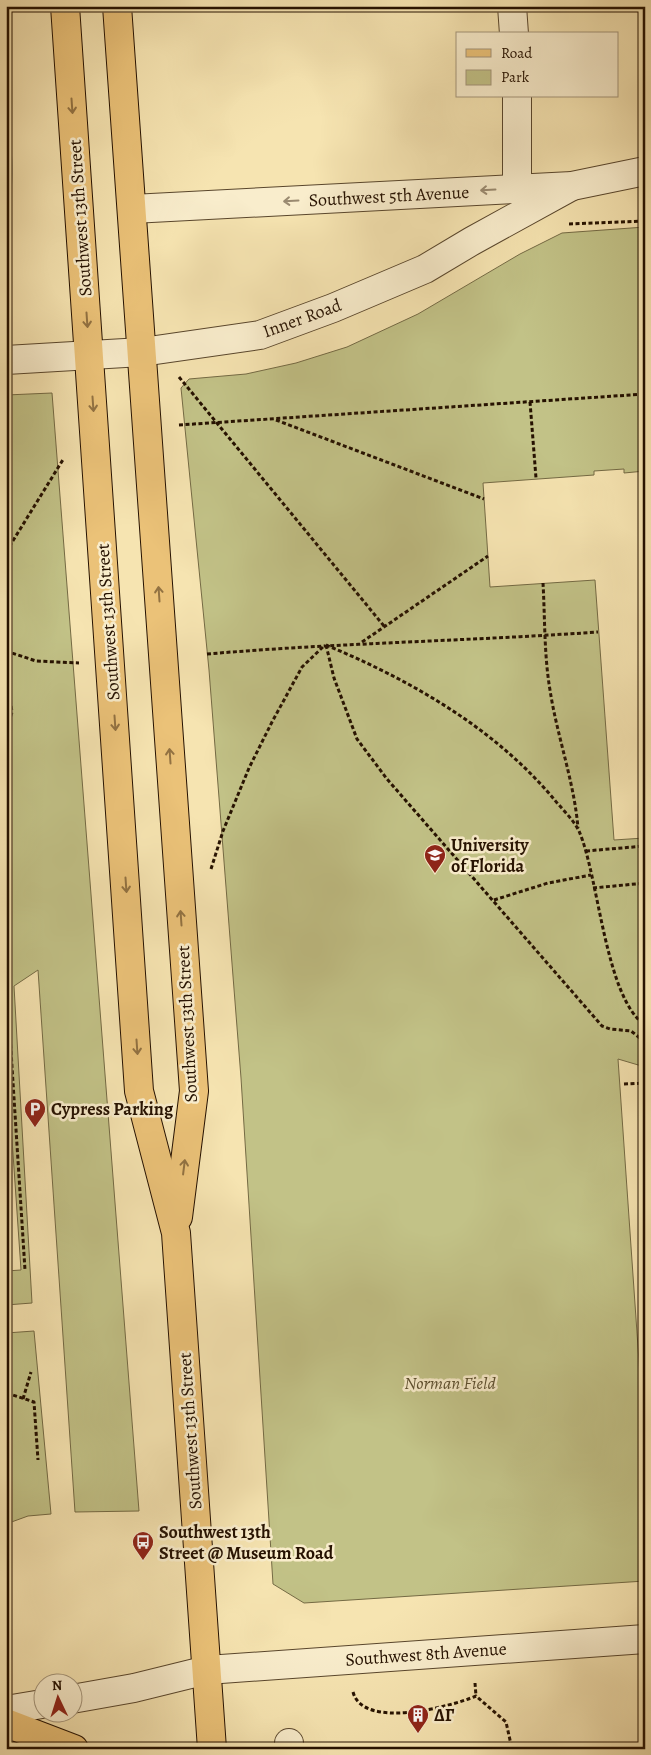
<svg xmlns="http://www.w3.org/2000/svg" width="651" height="1755" font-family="Alegreya,serif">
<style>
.green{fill:#c2c287;stroke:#746a44}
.water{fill:#9dbeb2;stroke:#6d796b}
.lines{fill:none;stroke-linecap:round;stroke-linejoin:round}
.minor-casing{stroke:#59462c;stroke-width:30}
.major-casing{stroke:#251100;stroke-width:30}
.path{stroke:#251100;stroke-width:3;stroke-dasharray:4 2.5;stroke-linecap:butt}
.minor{stroke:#f9edcc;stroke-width:28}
.major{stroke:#ebc278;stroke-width:28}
.oneway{stroke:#927242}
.oneway2{stroke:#9a8a70}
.labels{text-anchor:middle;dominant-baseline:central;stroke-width:5;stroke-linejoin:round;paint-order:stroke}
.street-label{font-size:18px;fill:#251100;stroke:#f9edcc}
.poi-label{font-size:18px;font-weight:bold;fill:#251100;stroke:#f9edcc;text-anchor:start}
.park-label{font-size:18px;font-style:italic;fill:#5c4f2f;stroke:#f9edcc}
</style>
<rect width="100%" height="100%" fill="#f6e4b1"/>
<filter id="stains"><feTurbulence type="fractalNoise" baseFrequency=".004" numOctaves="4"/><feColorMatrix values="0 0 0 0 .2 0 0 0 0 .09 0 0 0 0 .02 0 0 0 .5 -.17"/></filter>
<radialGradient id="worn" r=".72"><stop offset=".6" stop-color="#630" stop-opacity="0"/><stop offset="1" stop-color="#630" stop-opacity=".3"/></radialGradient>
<!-- green -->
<g class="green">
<path d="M645,227V471L624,473V469L594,471V475L483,483L490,587L595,580L614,840L644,838L645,1067L618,1059L645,1448V1581L304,1603L273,1584L241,1078L209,670L181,388L189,379L246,374L296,363L347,347L418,314L520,254L562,233Z"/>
<path d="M52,393L139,1511L75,1512L38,970L14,986L32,1303L6,1305V1271L21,1270L6,1052V708L9,704L6,702V395Z"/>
<path d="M34,1331L51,1514L28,1516L6,1524V1333Z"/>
</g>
<!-- water -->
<path class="water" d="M6,123C15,156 13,190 6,224Z"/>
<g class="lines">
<!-- minor casing -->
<g class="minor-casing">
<g id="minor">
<path d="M512,6L514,34"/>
<path d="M517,189V96"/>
<path d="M132,209L572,186L645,171"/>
<path d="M6,360L142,352L260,335L333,308L425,269L472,241L572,186"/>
<path d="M72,1699L134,1688L207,1670L645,1639"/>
<path d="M6,1710L42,1704"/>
<path d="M289,1743V1749"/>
</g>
</g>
<!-- major casing -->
<g class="major-casing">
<g id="major">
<path d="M65,6L139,1091L176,1233L212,1749"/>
<path d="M117,6L194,1091L178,1217"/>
<path d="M6,1723L74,1749"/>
</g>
</g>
<!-- path -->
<g class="path">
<path d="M569,224L645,221"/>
<path d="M179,377L384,626"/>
<path d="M530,402L536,478"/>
<path d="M276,420L484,499"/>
<path d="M179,425L645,394"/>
<path d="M6,552L64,458"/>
<path d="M543,583C545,618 544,655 550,690C557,736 574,781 578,828"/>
<path d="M362,642L488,556"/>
<path d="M326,645C410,680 493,727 553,798C561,808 573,819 579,831C599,877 605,998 645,1025"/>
<path d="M326,645L334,678L357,739L387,779L602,1026L610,1029L631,1031L645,1042"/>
<path d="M6,651L36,661L79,663"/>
<path d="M207,654C337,643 468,641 598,632"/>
<path d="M6,674L12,712L6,732"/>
<path d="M586,851L645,846"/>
<path d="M211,869L223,831L249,768L272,722L302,667L325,645"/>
<path d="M593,888L645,883"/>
<path d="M494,900L548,883L591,875"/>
<path d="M6,973L25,1270"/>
<path d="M624,1084L645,1083"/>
<path d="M7,1393L34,1402L38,1460"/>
<path d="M23,1399L31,1372"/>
<path d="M475,1683L476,1696"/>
<path d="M353,1692C363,1730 450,1707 476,1696L506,1722L512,1749"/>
</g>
<!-- minor -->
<use href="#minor" class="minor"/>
<!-- major -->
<use href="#major" class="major"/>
</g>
<!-- one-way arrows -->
<defs><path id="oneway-shaft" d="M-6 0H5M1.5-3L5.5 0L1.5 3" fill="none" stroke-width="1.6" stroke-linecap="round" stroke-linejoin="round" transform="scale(1.25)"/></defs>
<g class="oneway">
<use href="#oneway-shaft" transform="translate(72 106) rotate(86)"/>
<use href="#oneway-shaft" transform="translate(87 320) rotate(86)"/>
<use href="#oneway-shaft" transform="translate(93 404) rotate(86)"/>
<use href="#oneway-shaft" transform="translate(159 594) rotate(-94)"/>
<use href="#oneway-shaft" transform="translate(115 723) rotate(86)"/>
<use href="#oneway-shaft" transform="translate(170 756) rotate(-94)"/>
<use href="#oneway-shaft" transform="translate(126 885) rotate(86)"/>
<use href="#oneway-shaft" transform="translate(181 918) rotate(-94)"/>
<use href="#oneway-shaft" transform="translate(137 1047) rotate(86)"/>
<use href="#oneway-shaft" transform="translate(184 1167) rotate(-83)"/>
</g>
<g class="oneway2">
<use href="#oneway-shaft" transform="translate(488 190) rotate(177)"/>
<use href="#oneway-shaft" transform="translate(291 201) rotate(177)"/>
</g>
<!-- icons -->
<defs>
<g id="university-pin" transform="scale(1.125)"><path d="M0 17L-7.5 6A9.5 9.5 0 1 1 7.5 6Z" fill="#8f2418" stroke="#f9edcc"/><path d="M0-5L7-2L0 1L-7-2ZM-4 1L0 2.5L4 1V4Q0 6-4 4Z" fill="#fff"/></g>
<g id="parking-pin" transform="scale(1.125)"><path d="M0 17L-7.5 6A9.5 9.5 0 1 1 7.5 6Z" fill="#8f2418" stroke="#f9edcc"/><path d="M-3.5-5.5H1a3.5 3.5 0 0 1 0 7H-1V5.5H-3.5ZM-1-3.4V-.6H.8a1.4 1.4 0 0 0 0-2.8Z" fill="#fff"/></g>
<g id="bus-pin" transform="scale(1.125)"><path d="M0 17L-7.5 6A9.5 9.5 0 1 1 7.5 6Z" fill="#8f2418" stroke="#f9edcc"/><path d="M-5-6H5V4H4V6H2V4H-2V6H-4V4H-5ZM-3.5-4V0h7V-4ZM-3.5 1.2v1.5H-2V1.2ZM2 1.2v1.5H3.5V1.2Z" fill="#fff"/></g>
<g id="building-pin" transform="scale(1.125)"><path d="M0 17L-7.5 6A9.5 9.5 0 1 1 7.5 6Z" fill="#8f2418" stroke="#f9edcc"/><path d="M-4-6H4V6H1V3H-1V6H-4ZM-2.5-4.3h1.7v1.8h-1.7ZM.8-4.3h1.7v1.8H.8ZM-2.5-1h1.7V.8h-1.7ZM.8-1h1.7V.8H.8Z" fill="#fff"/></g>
</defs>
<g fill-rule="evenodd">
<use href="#university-pin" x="435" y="855"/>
<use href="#parking-pin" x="35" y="1109"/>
<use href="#bus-pin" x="143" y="1542"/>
<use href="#building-pin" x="418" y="1715"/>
</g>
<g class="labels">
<!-- street labels -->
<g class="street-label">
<text transform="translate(389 196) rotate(-3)">Southwest 5th Avenue</text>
<text transform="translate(80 218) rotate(-94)">Southwest 13th Street</text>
<text transform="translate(302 318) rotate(-20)">Inner Road</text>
<text transform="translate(108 622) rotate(-94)">Southwest 13th Street</text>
<text transform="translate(187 1024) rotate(-93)">Southwest 13th Street</text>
<text transform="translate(190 1431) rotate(-94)">Southwest 13th Street</text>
<text transform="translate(426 1654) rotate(-4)">Southwest 8th Avenue</text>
</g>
<!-- poi labels -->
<g class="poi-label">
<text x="451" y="845">University<tspan x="451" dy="21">of Florida</tspan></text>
<text x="51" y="1109">Cypress Parking</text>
<text x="159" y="1532">Southwest 13th<tspan x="159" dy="21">Street @ Museum Road</tspan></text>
<text x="434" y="1715">ΔΓ</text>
</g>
<!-- park labels -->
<g class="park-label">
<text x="450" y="1383">Norman Field</text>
</g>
</g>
<!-- margin -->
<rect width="651" height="1755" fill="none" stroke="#f6e4b1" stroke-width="25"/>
<rect x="8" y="8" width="636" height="1740" fill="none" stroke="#251100" stroke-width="2.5"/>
<rect x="12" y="12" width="626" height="1730" fill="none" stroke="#251100"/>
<!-- legend -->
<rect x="456" y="32" width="162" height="65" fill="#f9edcc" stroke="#a4957a"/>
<rect x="466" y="49" width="25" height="8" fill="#ebc278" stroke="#a4957a"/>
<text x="501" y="58" font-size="15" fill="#251100">Road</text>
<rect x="466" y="70" width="25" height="15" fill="#c2c287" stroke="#a4957a"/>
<text x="501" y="82" font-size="15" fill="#251100">Park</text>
<!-- north arrow -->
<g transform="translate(58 1698) rotate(356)"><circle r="24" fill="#f9edcc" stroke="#a4957a"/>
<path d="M0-4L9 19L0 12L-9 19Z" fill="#8f2418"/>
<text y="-8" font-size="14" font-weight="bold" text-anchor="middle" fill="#251100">N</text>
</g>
<rect width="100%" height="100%" filter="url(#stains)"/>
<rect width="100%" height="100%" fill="url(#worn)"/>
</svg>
